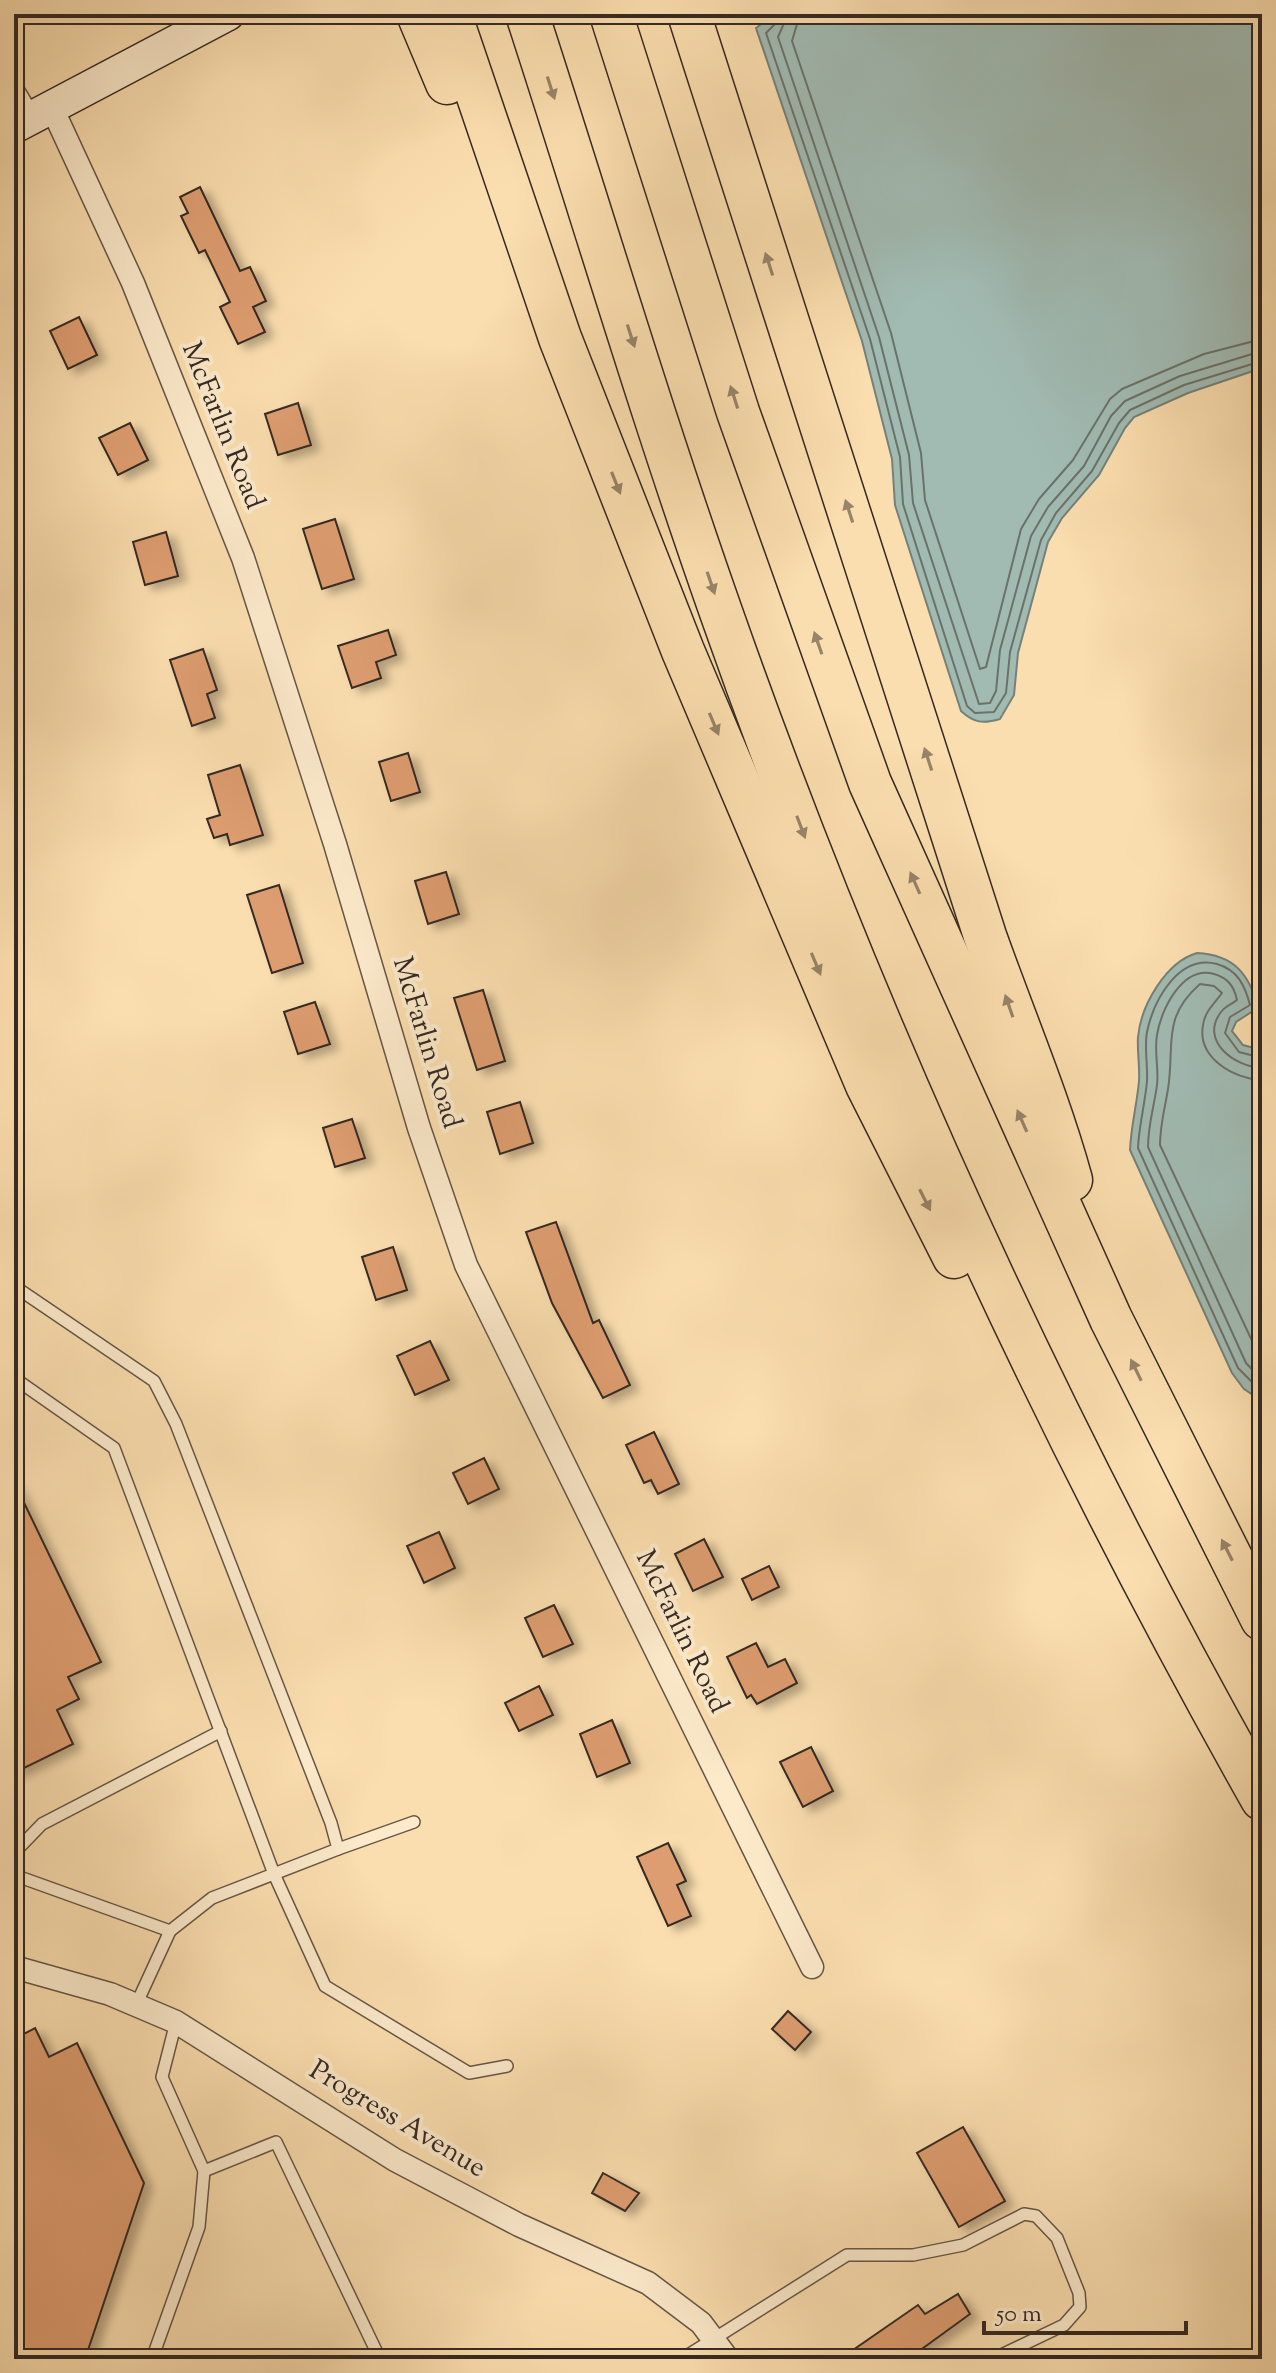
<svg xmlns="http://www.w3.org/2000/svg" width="1276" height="2373" font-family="'Sorts Mill Goudy',serif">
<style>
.water{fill:#a1bbb3;stroke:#768179;stroke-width:2}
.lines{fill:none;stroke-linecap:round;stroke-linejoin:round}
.shore{stroke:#6b726b;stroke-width:2}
.building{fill:#dd9d6f;stroke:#352923;stroke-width:2;filter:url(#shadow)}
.service-casing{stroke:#665646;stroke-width:14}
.minor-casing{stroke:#665646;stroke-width:25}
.secondary-casing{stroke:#352923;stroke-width:35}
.motorway-casing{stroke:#352923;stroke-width:45}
.service{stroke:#fceacb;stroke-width:11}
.minor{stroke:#fceacb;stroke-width:22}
.secondary{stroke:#fceacb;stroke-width:32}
.motorway{stroke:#fbdeaf;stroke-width:42}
.oneway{fill:#988469}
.labels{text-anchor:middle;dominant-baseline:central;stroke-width:8;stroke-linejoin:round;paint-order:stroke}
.street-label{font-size:28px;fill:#352923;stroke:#fceacb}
</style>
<defs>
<filter id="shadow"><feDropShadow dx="8" dy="5" stdDeviation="4" flood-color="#0004"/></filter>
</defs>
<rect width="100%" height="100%" fill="#fbdeaf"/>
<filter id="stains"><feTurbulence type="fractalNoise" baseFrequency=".0025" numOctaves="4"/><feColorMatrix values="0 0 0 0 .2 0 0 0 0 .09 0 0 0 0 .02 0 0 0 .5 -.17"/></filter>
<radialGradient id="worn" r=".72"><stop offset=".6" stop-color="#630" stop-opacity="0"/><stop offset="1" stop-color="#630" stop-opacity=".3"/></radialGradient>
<!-- water -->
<g class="water">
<path d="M775,14L1262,16V368L1188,393L1134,417L1125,428L1099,475L1062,518L1048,542L1018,653L1014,695L1000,719C983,724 974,723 961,711L895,505L892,459L862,341L756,28Z"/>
<path d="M1197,953C1235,955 1248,974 1259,1007L1236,1022L1232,1031L1243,1045L1262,1050V1401L1244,1389L1232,1373L1130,1150C1131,1126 1137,1104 1139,1081C1140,1066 1137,1051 1138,1037C1141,1005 1166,962 1197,953Z"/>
</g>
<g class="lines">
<!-- shore -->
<g class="shore">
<path d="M778,14L777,22L766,33L870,339L900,457L903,504L967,706L975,713L994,712L1006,693L1010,652L1041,540L1056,513L1092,471L1119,423L1130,410L1184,385L1262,361"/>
<path d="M788,14L778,37L879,337L909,455L913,503L979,704L990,703L996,691L1000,650L1031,536L1048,507L1084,466L1111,416L1125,401L1180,376L1262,351"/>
<path d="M800,14L792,41L891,333L921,453L925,500L980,669L986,667L1021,529L1039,499L1073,460L1110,399L1122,389L1204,354L1262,339"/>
<path d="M1262,1058L1239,1052L1225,1033L1230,1017L1250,1005C1245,986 1238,970 1217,964C1179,954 1154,999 1147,1032C1144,1048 1148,1065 1147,1081C1145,1104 1139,1125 1138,1148L1238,1368L1262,1392"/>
<path d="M1262,1068C1235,1067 1199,1041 1221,1012C1225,1006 1232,1004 1237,1000C1234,986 1228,978 1214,974C1183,965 1161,1009 1157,1035C1154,1051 1159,1069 1157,1085C1154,1107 1148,1125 1148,1147L1246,1363L1262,1380"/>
<path d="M1262,1080C1234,1079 1197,1058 1203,1025C1205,1011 1215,1003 1222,993L1214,986L1200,984C1161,1018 1175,1046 1168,1089C1165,1108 1160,1125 1160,1145L1262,1362"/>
</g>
</g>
<!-- building -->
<g class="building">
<path d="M200,187L240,271L250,267L266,301L253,307L265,332L238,344L220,307L230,302L205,250L199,253L181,216L188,213L180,197Z"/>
<path d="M79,317L97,355L68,369L50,331Z"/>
<path d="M298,403L311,445L278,455L265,414Z"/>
<path d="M130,423L148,460L118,475L99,438Z"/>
<path d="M335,519L354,579L322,589L303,529Z"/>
<path d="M166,532L178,576L145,585L133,542Z"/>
<path d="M388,630L396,655L376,662L381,678L352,688L338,646Z"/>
<path d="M203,649L217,690L207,694L215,718L192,726L170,660Z"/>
<path d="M408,753L420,792L391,801L379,762Z"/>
<path d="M240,765L263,835L230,845L227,834L214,838L207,819L220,815L208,775Z"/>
<path d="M446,872L459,914L428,924L415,881Z"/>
<path d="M279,885L303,963L272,973L247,895Z"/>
<path d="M483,990L505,1061L477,1070L454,998Z"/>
<path d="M315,1002L330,1044L298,1054L284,1012Z"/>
<path d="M520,1102L533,1143L500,1154L487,1112Z"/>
<path d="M352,1119L365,1158L335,1167L323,1128Z"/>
<path d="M556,1222L593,1323L599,1320L630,1385L603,1398L552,1303L526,1232Z"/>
<path d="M393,1247L407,1290L376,1300L362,1257Z"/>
<path d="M430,1341L449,1380L415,1395L397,1356Z"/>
<path d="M654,1432L679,1484L658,1494L651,1480L644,1483L626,1445Z"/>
<path d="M484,1458L499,1489L468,1504L453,1473Z"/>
<path d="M14,1482L101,1662L68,1677L79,1699L57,1710L73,1744L14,1773Z"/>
<path d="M439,1532L455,1568L424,1583L407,1546Z"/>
<path d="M704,1539L723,1577L693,1591L675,1554Z"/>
<path d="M769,1566L779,1587L752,1600L742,1579Z"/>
<path d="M554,1605L573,1644L543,1657L525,1618Z"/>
<path d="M756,1643L768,1667L785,1659L797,1683L757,1704L751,1695L747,1698L727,1657Z"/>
<path d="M539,1686L553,1715L519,1731L505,1703Z"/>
<path d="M612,1720L630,1763L597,1777L580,1734Z"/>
<path d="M811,1747L833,1791L803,1807L780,1762Z"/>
<path d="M668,1843L686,1881L677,1885L691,1916L668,1926L637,1857Z"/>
<path d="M788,2011L811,2032L795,2050L772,2029Z"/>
<path d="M35,2028L49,2057L77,2043L144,2183L85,2359H14V2039Z"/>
<path d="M963,2127L1005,2201L959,2227L917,2153Z"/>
<path d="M603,2173L639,2193L625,2211L592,2193Z"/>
<path d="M958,2294L970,2314L908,2359H840L918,2305L925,2314Z"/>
</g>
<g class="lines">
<!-- service casing -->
<g class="service-casing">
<g id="service">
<path d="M14,82L32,112"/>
<path d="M14,1286L154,1381L176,1424L331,1823L338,1849L212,1898L170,1931L136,2005"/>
<path d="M14,1378L114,1448L274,1874L325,1986L469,2073L507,2066"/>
<path d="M338,1849L414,1822"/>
<path d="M14,1853L42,1824L221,1731"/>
<path d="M14,1875L170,1931"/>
<path d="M176,2022L162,2077L204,2171L276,2142L380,2359"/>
<path d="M152,2359L199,2227L204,2171"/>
<path d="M682,2359L847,2255H913L963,2245L1024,2214L1036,2216L1057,2238L1079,2293L1080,2307L1064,2325L993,2359"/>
</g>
</g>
<!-- minor casing -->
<g class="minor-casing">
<g id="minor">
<path d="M52,108L133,283L243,558L335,844L419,1128L466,1265L812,1967"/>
<path d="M14,1967L110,1994L176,2022L395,2160L519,2225L648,2283L701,2323L728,2359"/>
</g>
</g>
<!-- secondary casing -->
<g class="secondary-casing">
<path id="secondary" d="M14,127L228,14"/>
</g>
<!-- motorway casing -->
<g class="motorway-casing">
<g id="motorway">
<path d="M418,14L447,83"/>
<path d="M450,14L560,338L683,651L867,1085L954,1257"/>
<path d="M527,14C592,214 652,417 722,615C866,1025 1049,1421 1262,1799"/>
<path d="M611,14L738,412L870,783L1111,1319L1262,1619"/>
<path d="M689,14L985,936C1014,1018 1048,1097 1071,1180"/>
</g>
</g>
<!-- service -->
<use href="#service" class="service"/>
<!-- minor -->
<use href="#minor" class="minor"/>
<!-- secondary -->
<use href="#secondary" class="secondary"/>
<!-- motorway -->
<use href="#motorway" class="motorway"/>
</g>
<!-- one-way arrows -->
<defs><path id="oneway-solid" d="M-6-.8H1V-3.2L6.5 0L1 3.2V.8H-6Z" transform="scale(2)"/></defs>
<g class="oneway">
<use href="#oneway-solid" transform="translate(551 88) rotate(72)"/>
<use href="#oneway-solid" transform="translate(769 264) rotate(-108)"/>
<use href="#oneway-solid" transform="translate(631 336) rotate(72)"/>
<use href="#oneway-solid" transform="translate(734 397) rotate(-108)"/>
<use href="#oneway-solid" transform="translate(616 483) rotate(68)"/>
<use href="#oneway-solid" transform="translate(849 511) rotate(-108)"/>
<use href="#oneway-solid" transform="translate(711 583) rotate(71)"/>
<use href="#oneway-solid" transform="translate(818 643) rotate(-109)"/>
<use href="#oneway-solid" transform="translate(714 724) rotate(67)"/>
<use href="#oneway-solid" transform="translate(928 759) rotate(-108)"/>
<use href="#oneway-solid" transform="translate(801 827) rotate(69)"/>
<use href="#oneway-solid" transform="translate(915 883) rotate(-114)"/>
<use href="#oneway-solid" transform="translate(816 964) rotate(67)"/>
<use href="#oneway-solid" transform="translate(1009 1006) rotate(-109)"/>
<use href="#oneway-solid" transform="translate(1022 1121) rotate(-114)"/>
<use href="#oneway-solid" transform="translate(925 1200) rotate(63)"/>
<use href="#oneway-solid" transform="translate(1136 1370) rotate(-116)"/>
<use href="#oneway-solid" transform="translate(1227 1550) rotate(-117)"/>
</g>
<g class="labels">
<!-- street labels -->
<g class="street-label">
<text transform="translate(222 426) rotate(68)">McFarlin Road</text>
<text transform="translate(426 1043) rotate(73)">McFarlin Road</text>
<text transform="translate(681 1632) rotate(64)">McFarlin Road</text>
<text transform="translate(397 2120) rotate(31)">Progress Avenue</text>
</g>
</g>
<!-- margin -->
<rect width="1276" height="2373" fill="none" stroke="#fbdeaf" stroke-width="48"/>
<rect x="16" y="16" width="1244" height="2341" fill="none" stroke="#352923" stroke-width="4"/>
<rect x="24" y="24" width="1228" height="2325" fill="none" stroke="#352923" stroke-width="2"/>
<!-- scale -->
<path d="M984 2321v12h202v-12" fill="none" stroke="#352923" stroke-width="4"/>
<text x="996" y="2321" font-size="24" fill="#352923" stroke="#fceacb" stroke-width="6" paint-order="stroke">50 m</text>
<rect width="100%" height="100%" filter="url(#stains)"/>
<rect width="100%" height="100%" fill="url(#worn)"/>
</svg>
